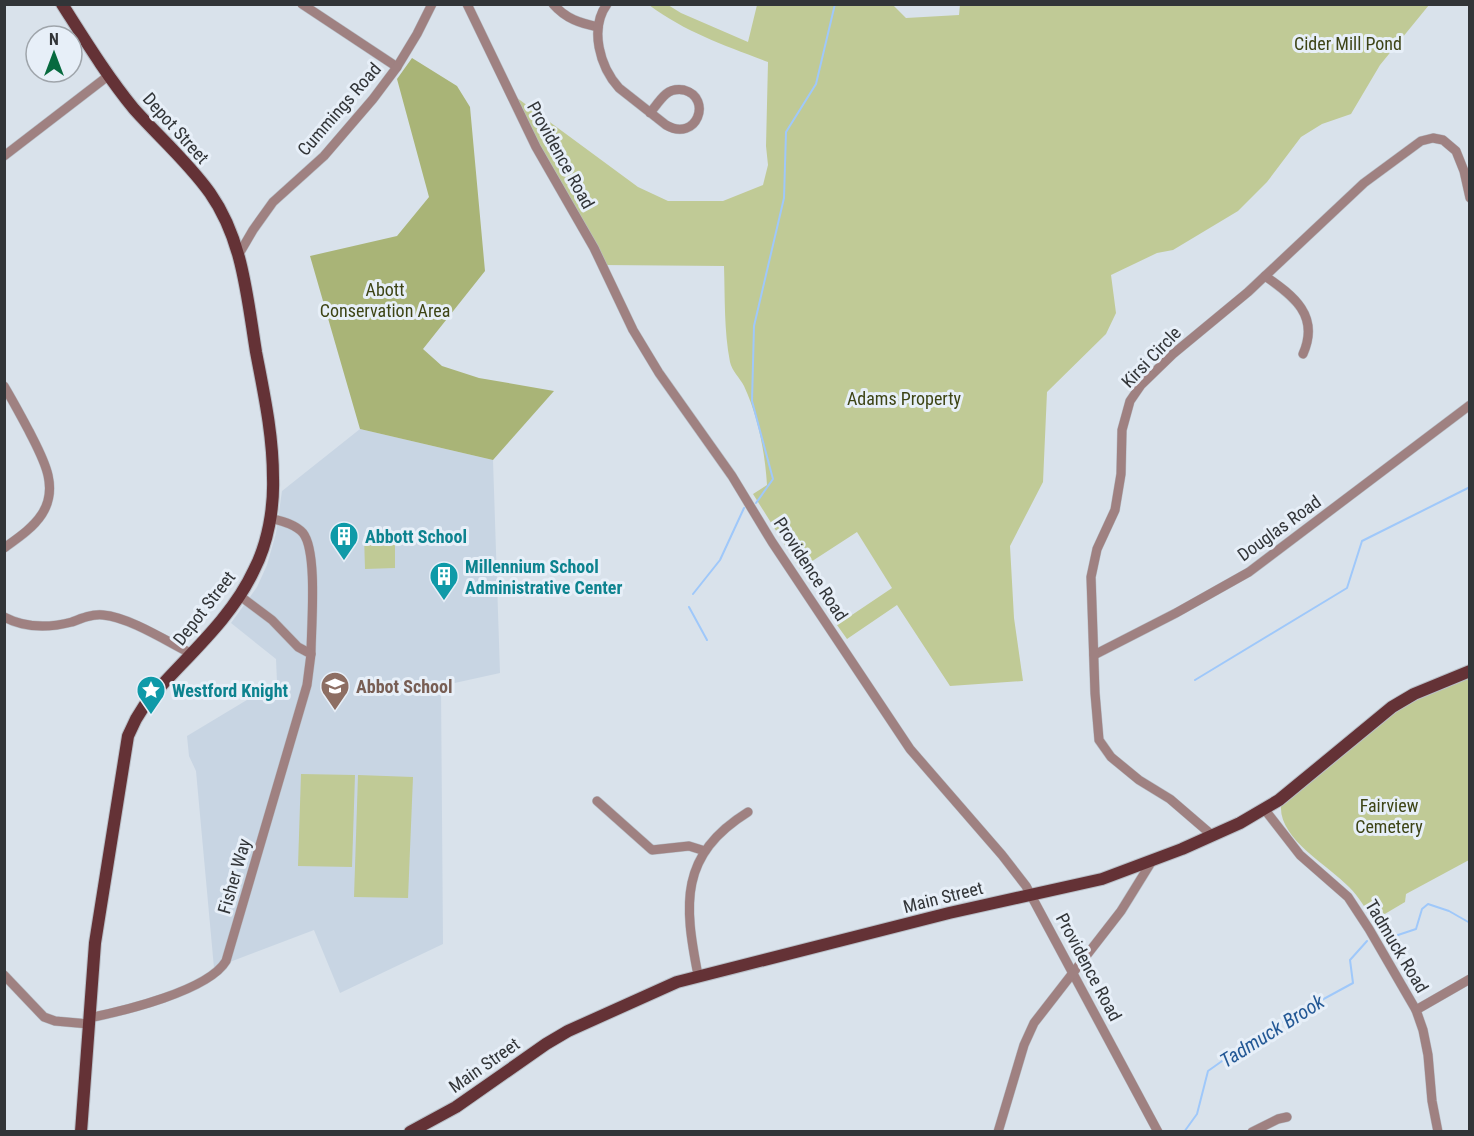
<svg xmlns="http://www.w3.org/2000/svg" width="1474" height="1136" font-family="'Roboto Condensed',sans-serif">
<style>
.built{fill:#c8d5e3}
.green{fill:#c0ca96}
.forest{fill:#a9b477}
.lines{fill:none;stroke-linecap:round;stroke-linejoin:round}
.stream{stroke:#9fc8fa;stroke-width:2}
.minor-casing{stroke:#b8bfc7;stroke-width:10}
.major-casing{stroke:#b8bfc7;stroke-width:14}
.minor{stroke:#9f8181;stroke-width:9}
.major{stroke:#643236;stroke-width:12}
.labels{text-anchor:middle;dominant-baseline:central;stroke-width:6;stroke-linejoin:round;paint-order:stroke}
.park-label{font-size:18px;fill:#3d4415;stroke:#e7eff8}
.street-label{font-size:18px;fill:#323538;stroke:#e7eff8}
.culture-label{font-size:18px;font-weight:bold;fill:#0d838f;stroke:#e7eff8;text-anchor:start}
.education-label{font-size:18px;font-weight:bold;fill:#785e54;stroke:#e7eff8;text-anchor:start}
.water-label{font-size:20px;font-style:italic;fill:#235895;stroke:#e7eff8}
</style>
<rect width="100%" height="100%" fill="#d9e2eb"/>
<!-- built -->
<path class="built" d="M360,429L493,460L500,673L441,686L443,944L340,993L314,930L214,968L196,771L189,756L187,736L277,682L276,659L231,623L257,587L267,565L276,533L282,491Z"/>
<!-- green -->
<g class="green">
<path d="M960,4L1429,5L1380,65L1351,114L1322,124L1301,137L1267,182L1238,211L1173,250L1157,253L1111,275L1116,313L1106,334L1047,392L1043,482L1010,546L1014,618L1023,681L950,686L897,605L847,639L837,625L892,588L857,532L800,569L753,494L767,485C765,452 758,416 744,386C740,378 732,371 730,362C724,331 725,298 724,266L602,265L509,92L638,187L668,201H723L763,185L768,165L766,146L768,62C724,45 687,33 649,5H668L681,13L748,42L757,5H893L906,18L959,15Z"/>
<path d="M364,535H395V568L365,569Z"/>
<path d="M1469,674V860L1406,894L1405,902L1373,921C1366,909 1359,897 1349,887C1328,865 1279,839 1281,806L1404,705Z"/>
<path d="M301,774L355,775L352,867L298,866Z"/>
<path d="M358,775L413,777L408,898L354,897Z"/>
</g>
<!-- forest -->
<path class="forest" d="M412,58L457,86L470,107L485,271L423,349L442,366L479,378L554,391L493,460L360,429L310,256L397,236L429,197L397,79Z"/>
<g class="lines">
<!-- stream -->
<g class="stream">
<path d="M756,503L773,479L752,401L754,326L784,198L786,132L816,84L835,4"/>
<path d="M693,594L720,560L744,508"/>
<path d="M689,607L707,640"/>
<path d="M1195,680L1347,588L1362,541L1470,487"/>
<path d="M1380,933L1398,935L1416,929L1422,909L1428,904L1449,911L1470,923"/>
<path d="M1184,1132L1197,1114L1208,1071L1263,1032L1353,983L1350,960L1367,941"/>
</g>
<!-- minor casing -->
<g class="minor-casing">
<g id="minor">
<path d="M302,4L397,67"/>
<path d="M467,4L536,147L594,248L633,330L659,373L732,476L772,542L910,749L1002,855L1026,886L1158,1132"/>
<path d="M553,4C566,19 580,23 598,27"/>
<path d="M607,4C589,29 600,67 619,88L666,125C697,143 713,98 684,90C678,89 671,90 666,94C660,99 655,107 650,113"/>
<path d="M4,156L108,76"/>
<path d="M239,254L253,230L273,202L324,156L373,99L397,67L417,34L432,4"/>
<path d="M1265,276C1294,296 1320,316 1303,354"/>
<path d="M4,386C13,401 21,416 29,431C42,457 60,486 42,514C33,528 18,538 4,548"/>
<path d="M270,518C281,521 295,524 303,533C318,552 311,628 311,654"/>
<path d="M4,617C25,628 49,628 72,622C82,618 92,614 103,615C129,617 168,642 192,654"/>
<path d="M1094,655L1176,613L1249,572L1470,405"/>
<path d="M597,801L652,850L689,846L705,851"/>
<path d="M1265,810L1300,855L1348,897L1369,929L1416,1010L1423,1030L1428,1055L1432,1101L1438,1132"/>
<path d="M1213,836L1170,799L1139,780L1111,757L1099,740L1095,693L1091,577L1097,549L1115,510L1121,474L1122,430L1130,401L1141,385L1173,354L1248,292L1364,183L1421,141L1433,138L1443,140L1456,151L1464,171L1470,198"/>
<path d="M4,975L44,1017L55,1021L89,1024"/>
<path d="M698,975C684,904 679,855 748,812"/>
<path d="M1416,1010L1470,979"/>
<path d="M89,1018C123,1011 208,991 226,961L307,685L311,654L298,647L272,620L240,596"/>
<path d="M998,1132L1024,1045L1034,1023L1121,911L1152,861"/>
<path d="M1252,1132L1278,1119L1287,1117"/>
</g>
</g>
<!-- major casing -->
<g class="major-casing">
<g id="major">
<path d="M62,4C85,40 107,76 134,109C159,137 188,162 210,193C243,240 247,297 256,352C264,394 273,435 273,478C274,508 268,543 254,570C230,622 182,660 146,703L136,719L128,736L95,943L81,1132"/>
<path d="M410,1132L456,1107L546,1044L568,1031L677,982L949,913L1102,879L1182,849L1240,823L1279,800L1392,707L1414,694L1470,671"/>
</g>
</g>
<!-- minor -->
<use href="#minor" class="minor"/>
<!-- major -->
<use href="#major" class="major"/>
</g>
<!-- icons -->
<defs>
<g id="building-pin" transform="scale(1.5)"><path d="M0 17L-7.5 6A9.5 9.5 0 1 1 7.5 6Z" fill="#0f9aa8" stroke="#e7eff8"/><path d="M-4-6H4V6H1V3H-1V6H-4ZM-2.5-4.3h1.7v1.8h-1.7ZM.8-4.3h1.7v1.8H.8ZM-2.5-1h1.7V.8h-1.7ZM.8-1h1.7V.8H.8Z" fill="#fff"/></g>
<g id="school-pin" transform="scale(1.5)"><path d="M0 17L-7.5 6A9.5 9.5 0 1 1 7.5 6Z" fill="#8d6e63" stroke="#e7eff8"/><path d="M0-5L7-2L0 1L-7-2ZM-4 1L0 2.5L4 1V4Q0 6-4 4Z" fill="#fff"/></g>
<g id="sight-pin" transform="scale(1.5)"><path d="M0 17L-7.5 6A9.5 9.5 0 1 1 7.5 6Z" fill="#0f9aa8" stroke="#e7eff8"/><path d="M0-6L1.8-2.2L6-1.7L2.9 1.2L3.7 5.4L0 3.3L-3.7 5.4L-2.9 1.2L-6-1.7L-1.8-2.2Z" fill="#fff"/></g>
</defs>
<g fill-rule="evenodd">
<use href="#building-pin" x="344" y="536"/>
<use href="#building-pin" x="444" y="576"/>
<use href="#school-pin" x="335" y="686"/>
<use href="#sight-pin" x="151" y="690"/>
</g>
<g class="labels">
<!-- park labels -->
<g class="park-label">
<text x="1348" y="43">Cider Mill Pond</text>
<text x="385" y="289">Abott<tspan x="385" dy="21">Conservation Area</tspan></text>
<text x="904" y="398">Adams Property</text>
<text x="1389" y="805">Fairview<tspan x="1389" dy="21">Cemetery</tspan></text>
</g>
<!-- street labels -->
<g class="street-label">
<text transform="translate(339 109) rotate(-49)">Cummings Road</text>
<text transform="translate(176 128) rotate(48)">Depot Street</text>
<text transform="translate(561 155) rotate(61)">Providence Road</text>
<text transform="translate(1151 357) rotate(-46)">Kirsi Circle</text>
<text transform="translate(1279 528) rotate(-36)">Douglas Road</text>
<text transform="translate(811 569) rotate(57)">Providence Road</text>
<text transform="translate(204 608) rotate(-52)">Depot Street</text>
<text transform="translate(234 876) rotate(-74)">Fisher Way</text>
<text transform="translate(943 897) rotate(-14)">Main Street</text>
<text transform="translate(1397 946) rotate(59)">Tadmuck Road</text>
<text transform="translate(1089 967) rotate(62)">Providence Road</text>
<text transform="translate(484 1065) rotate(-35)">Main Street</text>
</g>
<!-- culture labels -->
<g class="culture-label">
<text x="365" y="536">Abbott School</text>
<text x="465" y="566">Millennium School<tspan x="465" dy="21">Administrative Center</tspan></text>
<text x="172" y="690">Westford Knight</text>
</g>
<!-- education labels -->
<g class="education-label">
<text x="356" y="686">Abbot School</text>
</g>
<!-- water labels -->
<g class="water-label">
<text transform="translate(1272 1031) rotate(-32)">Tadmuck Brook</text>
</g>
</g>
<!-- border -->
<rect width="1474" height="1136" fill="none" stroke="#323538" stroke-width="12"/>
<!-- north arrow -->
<g transform="translate(54 54)"><circle r="28" fill="#e7eff8" stroke="#9fa5ab" stroke-width="1.5"/>
<path d="M0-4.5L10 22L0 15L-10 22Z" fill="#076a3f"/>
<text y="-9" font-size="16" font-weight="bold" text-anchor="middle" fill="#323538">N</text>
</g>
</svg>
